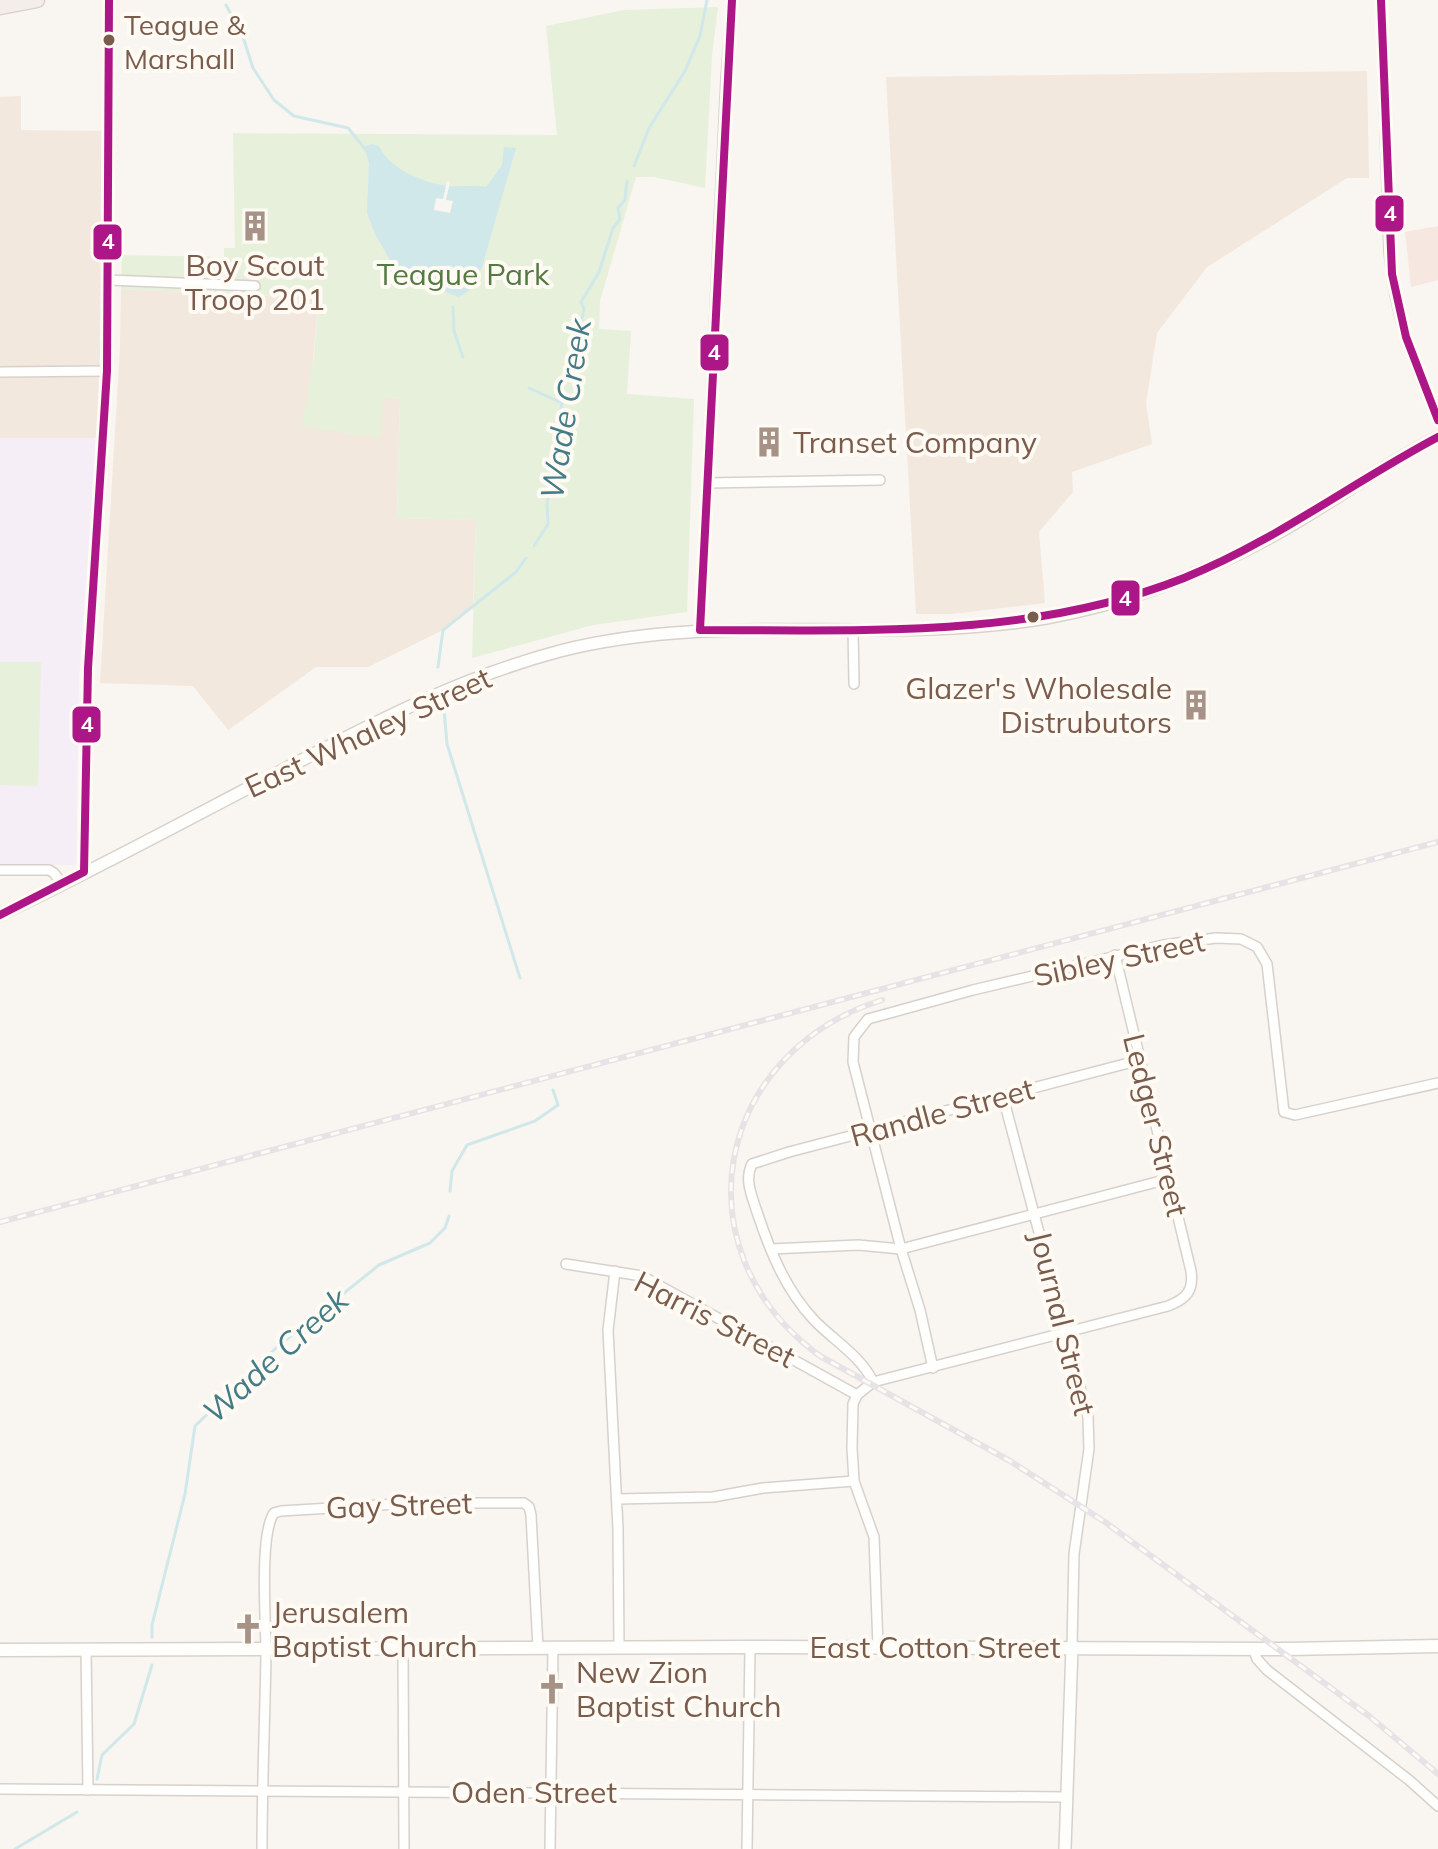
<svg xmlns="http://www.w3.org/2000/svg" width="1438" height="1849" font-family="Mulish,sans-serif">
<style>
.residential{fill:#f2e8de}
.commercial{fill:#f6e8e1}
.education{fill:#f6eef6}
.green{fill:#e7f0db}
.water{fill:#d0e8ea}
.pier{fill:#f9f5f0}
.lines{fill:none;stroke-linecap:round;stroke-linejoin:round}
.stream{stroke:#d0e8ea;stroke-width:3}
.minor-casing{stroke:#d7d1cb;stroke-width:12}
.tertiary-casing{stroke:#d7d1cb;stroke-width:14}
.secondary-casing{stroke:#d9d2cb;stroke-width:15}
.primary-casing{stroke:#dad1cc;stroke-width:17}
.minor{stroke:#fefefd;stroke-width:9}
.tertiary{stroke:#fefefd;stroke-width:11}
.secondary{stroke:#fefefd;stroke-width:12}
.primary{stroke:#f3eee8;stroke-width:14}
.rail-casing{stroke:#e6e3e7;stroke-width:6}
.rail{stroke:#fffaf3;stroke-width:3;stroke-dasharray:9;stroke-linecap:butt}
.bus-1-casing{stroke:#fffaf3;stroke-width:14}
.bus-1{stroke:#ad1687;stroke-width:8}
.bus-dot{fill:#7a5c4d;stroke:#fffaf3;stroke-width:3}
.labels{text-anchor:middle;dominant-baseline:central;stroke-width:8;stroke-linejoin:round;paint-order:stroke}
.bus-label{font-size:28px;fill:#7a5c4d;stroke:#fffaf3;text-anchor:start}
.poi-label{font-size:30px;fill:#7a5c4d;stroke:#fffaf3;text-anchor:start}
.park-label{font-size:30px;fill:#537a41;stroke:#fffaf3}
.street-label{font-size:30px;fill:#7a5c4d;stroke:#fffaf3}
.water-label{font-size:32px;font-style:italic;fill:#437c86;stroke:#fffaf3}
.line-badge{stroke:#fffaf3;stroke-width:3}
.badge-label{font-size:22px;text-anchor:middle;font-weight:bold;fill:#fff}
</style>
<rect width="100%" height="100%" fill="#f9f5f0"/>
<!-- residential -->
<g class="residential">
<path d="M1367,71L1369,178H1347L1207,267L1157,333L1146,403L1152,444L1072,472L1073,492L1039,532L1045,603L951,614H916L886,77Z"/>
<path d="M21,96V130L104,131L101,322L97,438H0V97Z"/>
<path d="M121,289L319,298L310,390L400,399L397,518L476,520L473,607L443,630L368,667H316L228,730L193,686L100,683L120,347Z"/>
</g>
<!-- commercial -->
<path class="commercial" d="M1438,226V280L1411,287L1405,232Z"/>
<!-- education -->
<path class="education" d="M0,438H97L79,677L76,865H0Z"/>
<!-- green -->
<g class="green">
<path d="M718,7L712,56L705,188L654,177H636L600,301L599,329L631,331L627,394L694,399L687,612L593,625L472,658L476,520L397,518L400,399L383,398L381,438L302,427L314,355L319,298L121,289L122,255L224,257V248H235L233,133L557,135L546,26L624,10Z"/>
<path d="M0,662H41L38,786L0,785Z"/>
</g>
<!-- water -->
<path class="water" d="M371,144L379,146C389,169 424,183 448,186C461,187 474,184 486,187L502,165L504,147L516,148L482,267L470,290L459,297L404,276L390,260L375,234L367,213L369,163L364,147Z"/>
<!-- pier -->
<path class="pier" d="M447,181L450,182L446,200L453,201L450,213L434,210L436,198L443,199Z"/>
<g class="lines">
<!-- stream -->
<g class="stream">
<path d="M226,5L243,37L253,68L274,100L294,116L348,128L366,150"/>
<path d="M634,166L649,128L685,71L700,36L707,0"/>
<path d="M453,307L454,331L463,357"/>
<path d="M529,388L562,403"/>
<path d="M534,546L548,524L547,503L554,470L552,458L559,439L563,384L574,354L584,309L581,302L599,272L613,228L620,219L618,208L625,200L627,181"/>
<path d="M438,667L443,630L516,572L526,558"/>
<path d="M444,710L447,744L520,978"/>
<path d="M450,1191L452,1171L467,1145L535,1121L558,1105L553,1090"/>
<path d="M152,1637V1625L185,1494L195,1426L277,1347L379,1265L430,1243L445,1228L449,1216"/>
<path d="M97,1779L102,1755L134,1724L152,1665"/>
<path d="M15,1849L77,1812"/>
</g>
<!-- minor casing -->
<g class="minor-casing">
<g id="minor">
<path d="M1381,0L1389,250C1394,316 1413,360 1438,420"/>
<path d="M109,280L255,286"/>
<path d="M0,372L107,371"/>
<path d="M707,483L880,480"/>
<path d="M853,629L854,684"/>
<path d="M700,630L726,79L732,0"/>
<path d="M0,870H49L54,873L62,884"/>
<path d="M84,872L88,668L107,371L109,0"/>
<path d="M1003,1097L1088,1417L1089,1449L1074,1554L1072,1648"/>
<path d="M771,1249L858,1245L901,1249L1168,1179"/>
<path d="M566,1264L642,1276L857,1395"/>
<path d="M615,1271L608,1330L618,1529L619,1647"/>
<path d="M933,1368L920,1310L901,1249L853,1062L854,1037L868,1019L973,990L1163,945L1216,938L1241,939L1257,947L1267,964L1284,1112L1295,1115L1438,1083"/>
<path d="M873,1382C861,1356 833,1340 814,1320C785,1289 770,1251 757,1212C752,1196 744,1180 752,1164L789,1152L1140,1060"/>
<path d="M617,1499L713,1497L763,1488L854,1481"/>
<path d="M878,1647L874,1537L854,1481L852,1448L853,1404L857,1395L873,1382L1168,1306C1186,1299 1194,1291 1191,1271L1115,955"/>
<path d="M403,1648L404,1849"/>
<path d="M1253,1648L1257,1659L1267,1670L1409,1780L1438,1806"/>
<path d="M86,1650L88,1790"/>
<path d="M0,1789L1067,1797"/>
<path d="M262,1849C262,1784 265,1718 266,1653C266,1624 259,1534 274,1513L281,1511L414,1503H524L529,1507L531,1515L538,1648"/>
<path d="M550,1849L553,1648"/>
<path d="M747,1849L750,1647"/>
</g>
</g>
<!-- tertiary casing -->
<g class="tertiary-casing">
<g id="tertiary">
<path d="M0,915C103,866 203,811 304,759C387,716 469,675 560,651C720,610 885,646 1046,618C1130,603 1211,571 1285,529C1337,499 1384,464 1438,437"/>
<path d="M1065,1849L1072,1648"/>
</g>
</g>
<!-- secondary casing -->
<g class="secondary-casing">
<path id="secondary" d="M0,1650L750,1647L1288,1649L1438,1646"/>
</g>
<!-- primary casing -->
<g class="primary-casing">
<path id="primary" d="M0,7L37,0"/>
</g>
<!-- minor -->
<use href="#minor" class="minor"/>
<!-- tertiary -->
<use href="#tertiary" class="tertiary"/>
<!-- secondary -->
<use href="#secondary" class="secondary"/>
<!-- primary -->
<use href="#primary" class="primary"/>
<!-- rail casing -->
<g class="rail-casing">
<g id="rail">
<path d="M882,1000C714,1053 676,1251 820,1356L1010,1461L1105,1522L1369,1716L1438,1774"/>
<path d="M0,1222L1438,842"/>
</g>
</g>
<!-- rail -->
<use href="#rail" class="rail"/>
<!-- bus-1 casing -->
<g class="bus-1-casing">
<g id="bus-1">
<path d="M732,0L700,630C863,630 1030,639 1184,578C1274,542 1353,482 1438,437"/>
<path d="M1381,0L1392,274L1406,337L1438,420"/>
<path d="M0,915L84,872L88,668L107,371L109,0"/>
</g>
</g>
<!-- bus-1 -->
<use href="#bus-1" class="bus-1"/>
</g>
<!-- icons -->
<defs>
<g id="building-bare" transform="scale(2.4)"><path d="M-4-6H4V6H1V3H-1V6H-4ZM-2.5-4.3h1.7v1.8h-1.7ZM.8-4.3h1.7v1.8H.8ZM-2.5-1h1.7V.8h-1.7ZM.8-1h1.7V.8H.8Z" fill="#a69286" stroke="#fffaf3" stroke-width="2.5" paint-order="stroke"/></g>
<g id="church-bare" transform="scale(2.4)"><path d="M-1.2-6h2.4v3.5h3.3v2.4h-3.3V6h-2.4V-.1h-3.3v-2.4h3.3Z" fill="#a69286" stroke="#fffaf3" stroke-width="2.5" paint-order="stroke"/></g>
</defs>
<g fill-rule="evenodd">
<use href="#building-bare" x="255" y="226"/>
<use href="#building-bare" x="769" y="442"/>
<use href="#building-bare" x="1196" y="705"/>
<use href="#church-bare" x="248" y="1629"/>
<use href="#church-bare" x="552" y="1689"/>
</g>
<!-- markers -->
<g class="bus-dot">
<circle cx="109" cy="40" r="7"/>
<circle cx="1033" cy="617" r="7"/>
</g>
<g class="labels">
<!-- bus labels -->
<g class="bus-label">
<text x="124" y="24">Teague &amp;<tspan x="124" dy="34">Marshall</tspan></text>
</g>
<!-- poi labels -->
<g class="poi-label">
<text x="255" y="265" text-anchor="middle">Boy Scout<tspan x="255" dy="34">Troop 201</tspan></text>
<text x="793" y="442">Transet Company</text>
<text x="1172" y="688" text-anchor="end">Glazer's Wholesale<tspan x="1172" dy="34">Distrubutors</tspan></text>
<text x="272" y="1612">Jerusalem<tspan x="272" dy="34">Baptist Church</tspan></text>
<text x="576" y="1672">New Zion<tspan x="576" dy="34">Baptist Church</tspan></text>
</g>
<!-- park labels -->
<g class="park-label">
<text x="463" y="274">Teague Park</text>
</g>
<!-- street labels -->
<g class="street-label">
<text transform="translate(368 732) rotate(-25)">East Whaley Street</text>
<text transform="translate(1119 958) rotate(-12)">Sibley Street</text>
<text transform="translate(942 1112) rotate(-15)">Randle Street</text>
<text transform="translate(1156 1125) rotate(76)">Ledger Street</text>
<text transform="translate(715 1319) rotate(27)">Harris Street</text>
<text transform="translate(1063 1323) rotate(76)">Journal Street</text>
<text transform="translate(399 1505) rotate(-2)">Gay Street</text>
<text x="935" y="1647">East Cotton Street</text>
<text x="534" y="1792">Oden Street</text>
</g>
<!-- water labels -->
<g class="water-label">
<text transform="translate(565 409) rotate(-81)">Wade Creek</text>
<text transform="translate(275 1355) rotate(-42)">Wade Creek</text>
</g>
</g>
<g class="line-badge">
<rect x="1374" y="194" width="31" height="39" rx="8" fill="#ad1687"/>
<rect x="92" y="223" width="31" height="38" rx="8" fill="#ad1687"/>
<rect x="699" y="333" width="31" height="39" rx="8" fill="#ad1687"/>
<rect x="1110" y="579" width="31" height="38" rx="8" fill="#ad1687"/>
<rect x="71" y="705" width="31" height="39" rx="8" fill="#ad1687"/>
</g>
<g class="badge-label">
<text x="1390" y="221">4</text>
<text x="108" y="249">4</text>
<text x="714" y="360">4</text>
<text x="1125" y="606">4</text>
<text x="87" y="732">4</text>
</g>
</svg>
